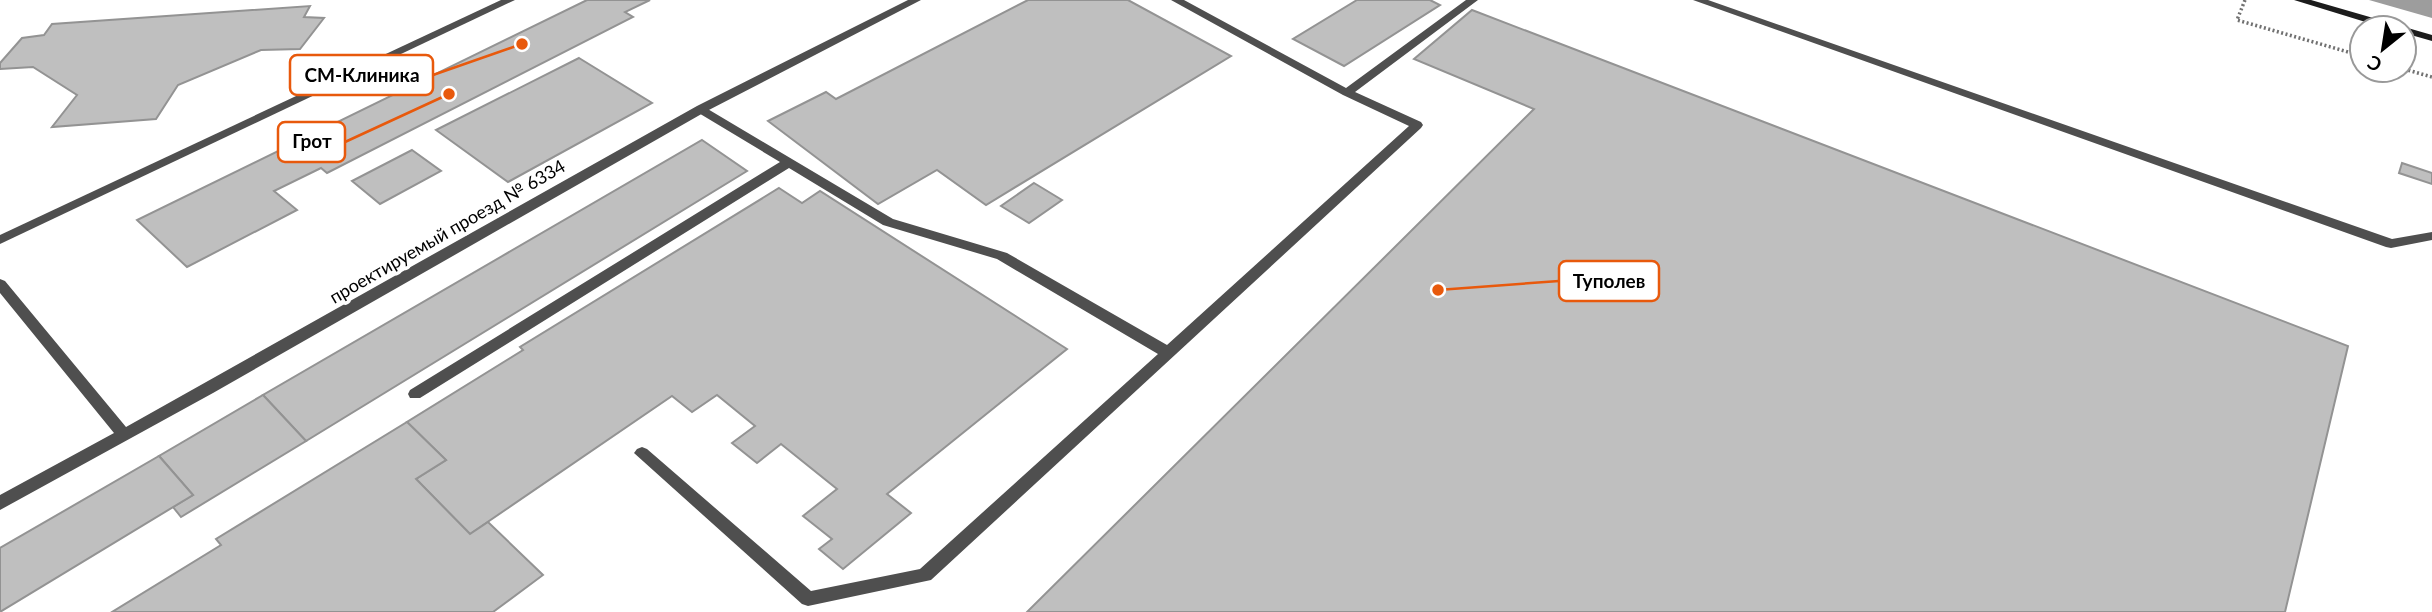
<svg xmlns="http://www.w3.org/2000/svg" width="2432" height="612" font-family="Lato,sans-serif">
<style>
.water{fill:#9d9d9d}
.building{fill:#bfbfbf;stroke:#939393;stroke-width:2}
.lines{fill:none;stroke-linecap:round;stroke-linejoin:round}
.path{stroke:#717171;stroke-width:3.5;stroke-dasharray:2 2.5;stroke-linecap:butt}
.service{fill:#4f4f4f;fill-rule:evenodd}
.tertiary{fill:#4f4f4f;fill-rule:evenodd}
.secondary{fill:#1c1c1c;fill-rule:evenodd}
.labels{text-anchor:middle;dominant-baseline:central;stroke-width:7;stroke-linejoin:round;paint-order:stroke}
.street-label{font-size:18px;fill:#000;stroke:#fff}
.leader{fill:none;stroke:#e8590c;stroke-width:2.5}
.callout-dot{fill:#e8590c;stroke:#fff;stroke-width:2.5}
.callout{fill:#fff;stroke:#e8590c;stroke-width:2.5}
.callout-label{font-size:19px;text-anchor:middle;font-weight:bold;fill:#000}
</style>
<rect width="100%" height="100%" fill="#fff"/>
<!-- water -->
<path class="water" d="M2369,0H2432V18Z"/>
<!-- building -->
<g class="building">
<path d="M587,0H650L625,12L633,17L327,173L321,168L274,191L297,210L187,267L137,220Z"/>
<path d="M1028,0H1128L1231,56L986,205L937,170L878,204L768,121L826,92L836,99Z"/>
<path d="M1357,0H1430L1440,5L1344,66L1293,39Z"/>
<path d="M310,6L304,17L324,18L300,49L261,50L178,85L156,119L52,127L77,95L33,67L0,69V63L22,38L44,35L52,24Z"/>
<path d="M1472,10L2348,346L2285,612H1027L1534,109L1414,59Z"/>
<path d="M579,58L652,103L508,182L436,130Z"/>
<path d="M702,140L747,171L306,441L263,395Z"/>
<path d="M412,150L441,171L380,204L352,181Z"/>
<path d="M2402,163L2432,173V184L2399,173Z"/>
<path d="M1034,183L1062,200L1029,223L1001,206Z"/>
<path d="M779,188L802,203L820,191L1067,349L887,494L911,513L843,569L819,549L832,539L803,516L837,489L781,444L757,463L732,443L755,426L717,395L692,412L672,396L470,534L416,479L446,460L407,422L523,350L520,347Z"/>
<path d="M263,395L306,441L181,517L173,507L193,495L159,456Z"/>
<path d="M407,422L446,460L416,479L470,534L488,522L543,575L493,612H112L221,545L216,539Z"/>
<path d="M159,456L193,495L0,612V548Z"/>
</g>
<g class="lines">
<!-- path -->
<g class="path">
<path d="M2245,0L2237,20L2362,56"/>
<path d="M2404,69L2432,77"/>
</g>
<!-- service -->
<g class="service">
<path d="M501,0H515L0,244V235Z"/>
<path d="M1171,0H1184L1346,88L1466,0H1478L1355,92L1421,122L1423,125L1421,128L931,580L808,606L802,604L634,453L637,449L642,447L647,449L811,591L920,569L1158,354L997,259L883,225L789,168L420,398H410L408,394L410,390L780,162L697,112L695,109L701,105L893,219L1007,253L1167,345L1409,126L1343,95Z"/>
<path d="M1693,0H1708L2392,239L2432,232V240L2391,248L2386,247Z"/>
</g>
<!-- tertiary -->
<path class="tertiary" d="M908,0H921L705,112L213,393L0,510V495L114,433L0,293V279L5,281L126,427L697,106Z"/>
<!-- secondary -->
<path class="secondary" d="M2294,0H2311L2432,35V41L2404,33V28H2385Z"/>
</g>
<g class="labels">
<!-- street labels -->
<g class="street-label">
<text transform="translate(447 231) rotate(-30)">проектируемый проезд № 6334</text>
</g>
</g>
<!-- callouts -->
<path class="leader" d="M522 44L433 75M449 94L345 142M1438 290L1559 281"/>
<g class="callout-dot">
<circle cx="522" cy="44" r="7"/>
<circle cx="449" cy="94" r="7"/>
<circle cx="1438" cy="290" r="7"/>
</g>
<g class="callout">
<rect x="290" y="55" width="143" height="40" rx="7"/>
<rect x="278" y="122" width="67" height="40" rx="7"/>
<rect x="1559" y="261" width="100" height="40" rx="7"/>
</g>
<g class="callout-label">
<text x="362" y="82">СМ-Клиника</text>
<text x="312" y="148">Грот</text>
<text x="1609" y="288">Туполев</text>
</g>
<!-- north arrow -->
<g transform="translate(2383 49) rotate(210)"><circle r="33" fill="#ffffff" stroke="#999999" stroke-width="2"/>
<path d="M0-5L12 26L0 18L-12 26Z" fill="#000000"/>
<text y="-10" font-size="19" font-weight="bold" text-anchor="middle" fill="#000000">С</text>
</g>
</svg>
